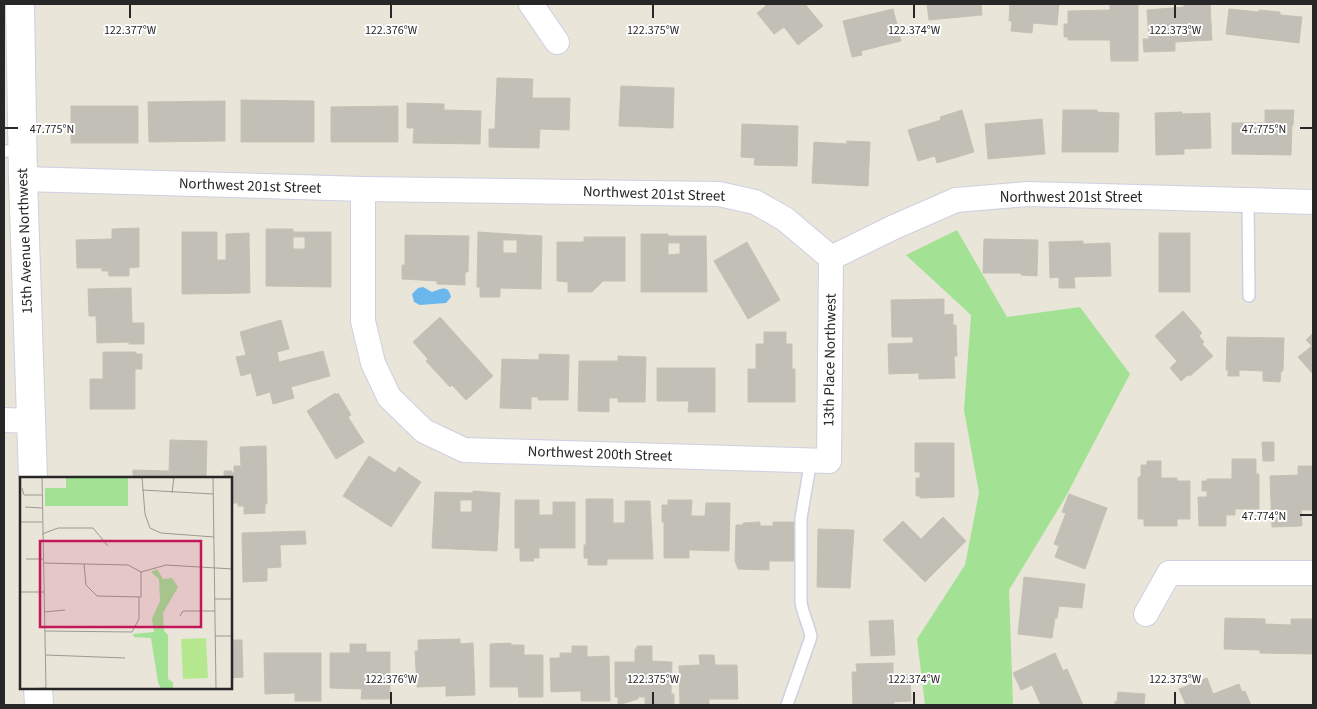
<svg xmlns="http://www.w3.org/2000/svg" width="1317" height="709" font-family="'Source Sans 3',sans-serif">
<style>
.green{fill:#a3e294}
.water{fill:#6ab7ee}
.building{fill:#c2bfb6;stroke:#c5c1b3;fill-rule:evenodd}
.lines{fill:none;stroke-linecap:round;stroke-linejoin:round}
.lane-casing{stroke:#cecfe1;stroke-width:14}
.street-casing{stroke:#cecfe1;stroke-width:26}
.secondary-casing{stroke:#cecfe1;stroke-width:30}
.lane{stroke:#fff;stroke-width:11}
.street{stroke:#fff;stroke-width:24}
.secondary{stroke:#fff;stroke-width:28}
.ticks{fill:none;stroke:#272727;stroke-width:2}
.labels{text-anchor:middle;dominant-baseline:central;stroke-width:4;stroke-linejoin:round;paint-order:stroke}
.street-label{font-size:15px;fill:#272727;stroke:#fff}
.inset-road{fill:none;stroke:#9c9992;stroke-width:1}
.view{fill:#c2185b;fill-opacity:0.15;stroke:#c2185b;stroke-width:2.5}
.inset-edge{fill:none;stroke:#272727;stroke-width:2.5}
.ticks-label{font-size:12px;text-anchor:middle;fill:#272727;stroke:#fff;stroke-width:4;stroke-linejoin:round;paint-order:stroke}
</style>
<rect width="100%" height="100%" fill="#eae5d9"/>
<!-- green -->
<path class="green" d="M957,230L1007,317L1080,307L1130,374L1065,498L1009,590L1013,705H925L917,639L965,565L979,493L964,410L971,315L906,255Z"/>
<!-- water -->
<path class="water" d="M423,287L432,292C441,289 448,284 451,297L446,303L420,305L414,302L412,294L418,288Z"/>
<!-- building -->
<g class="building">
<path d="M765,4H805L823,26L798,45L784,27L774,34L757,13L766,6Z"/>
<path d="M927,4H981L982,15L929,20Z"/>
<path d="M1010,4H1059L1057,25L1033,23L1032,33L1011,31L1012,21H1009Z"/>
<path d="M1110,4H1138V61H1111L1110,40H1068V37H1064V24H1068V11L1110,10Z"/>
<path d="M1184,4H1210L1212,40L1175,42V51L1144,52L1143,39H1149L1147,10L1184,7Z"/>
<path d="M893,9L901,41L861,51L862,55L852,57L843,21Z"/>
<path d="M1229,9L1259,12V10L1280,12V15L1302,17L1299,43L1226,34Z"/>
<path d="M497,78L533,79L532,98H570L569,130L540,129L539,148L489,147V129H495Z"/>
<path d="M621,86L674,88L673,128L619,126Z"/>
<path d="M241,100L314,101V142H241Z"/>
<path d="M225,101V141L149,142L148,102Z"/>
<path d="M407,103L444,104V110L481,111L480,144L413,143L414,128H407Z"/>
<rect x="71" y="106" width="67" height="37"/>
<path d="M398,106V142H331V107Z"/>
<path d="M962,110L974,152L937,163L935,156L918,161L908,130L941,120L940,117Z"/>
<path d="M1063,110H1097V112L1119,113L1118,152H1062Z"/>
<path d="M1265,110H1294L1293,125H1292L1291,155L1232,154V123H1265Z"/>
<path d="M1182,112V114L1210,113L1211,148L1184,149V154L1156,155L1155,113Z"/>
<path d="M1042,119L1045,154L988,159L985,124Z"/>
<path d="M742,124L798,126L797,166L754,165L755,158L741,157Z"/>
<path d="M847,141L870,142L868,186L812,183L814,142L847,144Z"/>
<path d="M139,228V267L129,268V276H109L108,271H102V268H77L76,240L112,239V229Z"/>
<path d="M266,229H293V232H331V287L266,286ZM293,237H305V249H293Z"/>
<path d="M182,232H217V260H226V234L249,233L250,293L182,294Z"/>
<path d="M478,232L542,236L541,289L500,288V297H480V287H477ZM503,240H517V253H503Z"/>
<rect x="1159" y="233" width="31" height="59"/>
<path d="M641,234H668V236H706L707,292H641ZM668,243H680V254L668,255Z"/>
<path d="M405,235L469,236L468,272H465V285L437,284V281L402,279V265H405Z"/>
<path d="M584,237H625V281H603L592,292H568V282L557,281V242H584Z"/>
<path d="M984,239L1038,240L1037,276L1021,275V273H983Z"/>
<path d="M1083,241V244L1110,243L1111,276L1074,277L1075,288H1059V277L1050,278L1049,242Z"/>
<path d="M747,242L780,300L748,319L714,261Z"/>
<path d="M131,288L132,323H144V344H129V342L97,343L96,316H89L88,289Z"/>
<path d="M944,299V315L953,314V325H956L957,356H954L955,378L919,379V373L889,374L888,344L913,343V337H892L891,300Z"/>
<path d="M1183,311L1202,333L1199,336L1204,342L1202,344L1213,356L1190,376L1188,375L1181,381L1170,368L1177,361L1155,336Z"/>
<path d="M440,317L493,376L466,400L452,385L450,387L426,361L428,359L413,342Z"/>
<path d="M281,320L289,349L277,352L279,362L323,351L330,376L291,387L294,398L273,404L270,392L257,396L251,373L241,376L236,357L246,355L240,332Z"/>
<path d="M764,332H786V344H792V369H795V402H748V369H756V344H764Z"/>
<path d="M1313,333V374L1298,357L1312,346L1306,340Z"/>
<path d="M1227,337L1284,338L1283,371H1281L1280,382L1263,381V371L1239,370V376H1228V370H1226Z"/>
<path d="M103,352H136V354H142V369H135V409H90V379H103Z"/>
<path d="M539,354L569,355L568,400H538V397H531V409L500,408L502,359L539,360Z"/>
<path d="M618,356L646,357L645,402H618V398H609V412L578,411L579,361H618Z"/>
<path d="M657,368H715V412H688L689,401H657Z"/>
<path d="M335,393L336,395L338,393L351,415L348,417L364,442L336,459L307,411Z"/>
<path d="M170,440L207,441L206,478H133V470L169,471Z"/>
<path d="M1262,442H1274V461H1263Z"/>
<path d="M915,443H954V497L920,498V496H916V478H920V472H915Z"/>
<path d="M266,446L267,504H265V513L244,514V506H238V503H231V478H224V471H232V473H234V466H241L240,447Z"/>
<path d="M369,456L395,473L399,467L421,482L391,527L343,496Z"/>
<path d="M1232,459H1256V474H1259V509H1235V515H1226V526H1199L1198,497H1207V491H1202V481H1207V479H1232Z"/>
<path d="M1147,461H1161V478H1177V481H1190V519H1177V526H1144V519H1138V478L1141,476V465H1147Z"/>
<path d="M1298,466H1313V510H1301L1302,526L1272,527L1270,476L1298,475Z"/>
<path d="M473,491L500,493L497,551L432,548L435,492L473,493ZM460,500H472V512H460Z"/>
<path d="M1069,494L1107,508L1085,569L1055,557L1059,546L1054,544L1066,513L1062,512Z"/>
<path d="M586,499H613V523H625V501H650L653,559H607V565H588V558H584V545H586Z"/>
<path d="M515,500H539V515H553V502H575V548H539V558H533L534,561H520V548H515Z"/>
<path d="M668,500H692L691,516H705L706,503H730L729,551L689,550V558H664V522H662V505H668Z"/>
<path d="M943,517L966,541L925,582L883,540L903,521L921,539Z"/>
<path d="M760,522V526H773V522H796L795,561H769V570L738,569L735,561L736,525H743V523Z"/>
<path d="M818,529L854,530L850,588L817,587Z"/>
<path d="M305,531L306,544L280,545L281,567L267,568V581L243,582L242,533Z"/>
<path d="M1024,577L1085,584L1082,608L1059,606L1057,618H1055L1052,638L1018,634Z"/>
<path d="M1225,618L1265,619V624L1291,625V619H1313V654L1260,653V650L1224,649Z"/>
<path d="M893,620L895,655L871,656L869,621Z"/>
<path d="M460,639V644L473,643L475,695L446,696V686L417,687L415,651H418V640Z"/>
<path d="M231,640H242L243,677L231,678Z"/>
<path d="M511,643V645H524V655H543V697H519L518,687H490V644Z"/>
<path d="M350,644H366V652H390V699H361L362,689L330,688V653H350Z"/>
<path d="M572,646H587V657L609,656L610,701H581V691L551,692L550,658H560V653H572Z"/>
<path d="M637,646H652V661L672,662L671,694H674V705H645V697H638V699L618,705V697H615V662H635V649H637Z"/>
<path d="M264,653H321V701H295V693L265,694Z"/>
<path d="M1055,653L1063,671L1067,669L1083,705H1041L1032,685L1021,690L1013,673Z"/>
<path d="M699,655H714L715,665H737L738,699H709V705H680L679,666L700,665Z"/>
<path d="M893,663V675H910L911,701L894,702V705H853L852,672H857L856,664Z"/>
<path d="M1207,678L1213,694L1239,684L1242,692L1245,691L1251,705H1186L1179,689Z"/>
<path d="M1118,692L1145,694L1144,705H1115V701L1117,702Z"/>
</g>
<g class="lines">
<!-- lane casing -->
<g class="lane-casing">
<g id="lane">
<path d="M4,151H22"/>
<path d="M1248,201L1249,296"/>
<path d="M787,705L811,637C809,625 803,615 801,602V518L811,460"/>
</g>
</g>
<!-- street casing -->
<g class="street-casing">
<g id="street">
<path d="M531,4L557,42"/>
<path d="M23,179L363,189L719,194L755,202L785,219L831,258L894,227L956,200L1028,194L1313,202"/>
<path d="M363,189V321L373,363L389,397L424,431L464,450L829,461L831,258"/>
<path d="M4,420L32,421"/>
<path d="M1146,614L1169,573H1313"/>
</g>
</g>
<!-- secondary casing -->
<g class="secondary-casing">
<g id="secondary">
<path d="M20,4L23,179L33,478"/>
<path d="M38,688L39,705"/>
</g>
</g>
<!-- lane -->
<use href="#lane" class="lane"/>
<!-- street -->
<use href="#street" class="street"/>
<!-- secondary -->
<use href="#secondary" class="secondary"/>
</g>
<!-- ticks -->
<path class="ticks" d="M130,5V18M391,5V18M653,5V18M914,5V18M1175,5V18M5,128H18M1300,128H1312M1300,515H1312M391,692V704M653,692V704M914,692V704M1175,692V704"/>
<g class="labels">
<!-- street labels -->
<g class="street-label">
<text transform="translate(250 186) rotate(2)">Northwest 201st Street</text>
<text transform="translate(654 194) rotate(2)">Northwest 201st Street</text>
<text x="1071" y="197">Northwest 201st Street</text>
<text transform="translate(25 241) rotate(-92)">15th Avenue Northwest</text>
<text transform="translate(830 360) rotate(-89)">13th Place Northwest</text>
<text transform="translate(600 454) rotate(2)">Northwest 200th Street</text>
</g>
</g>
<!-- overview -->
<g transform="translate(20 477)">
<rect width="212" height="212" fill="#eae5d9"/>
<path d="M46,0H108V29H25V11H46ZM137,92L143,102L152,101L158,110L143,136L144,154L148,158V202L153,205V212H141L138,205L131,161L114,160L113,157L134,155L132,142L140,124L139,102L131,95Z" fill="#a3e294"/>
<path d="M186,161L188,201L163,202L161,162Z" fill="#b6e98f"/>
<path class="inset-road" d="M22,0L26,212M122,0L125,37L130,51L141,56L194,60M193,0L196,212M2,11L4,18H22M122,13L193,17M152,16L154,0M5,30L22,31M0,45H22M22,57L38,51H73L88,69M6,82H23M23,86L108,88L121,95L146,88L213,92M64,87L66,108L77,119L121,120V95M0,115H24M194,122H213M24,135L45,133M160,139L163,134H195M25,154L112,155L119,142V120M195,159H213M26,178L105,181M5,212L26,211"/>
<path class="view" d="M20,64H181V150H20Z"/>
<rect width="212" height="212" class="inset-edge"/>
</g>
<g class="ticks-label">
<text x="130" y="34">122.377°W</text>
<text x="391" y="34">122.376°W</text>
<text x="653" y="34">122.375°W</text>
<text x="914" y="34">122.374°W</text>
<text x="1175" y="34">122.373°W</text>
<text x="52" y="133">47.775°N</text>
<text x="1264" y="133">47.775°N</text>
<text x="1264" y="520">47.774°N</text>
<text x="391" y="683">122.376°W</text>
<text x="653" y="683">122.375°W</text>
<text x="914" y="683">122.374°W</text>
<text x="1175" y="683">122.373°W</text>
</g>
<!-- border -->
<rect width="1317" height="709" fill="none" stroke="#272727" stroke-width="10"/>
</svg>
